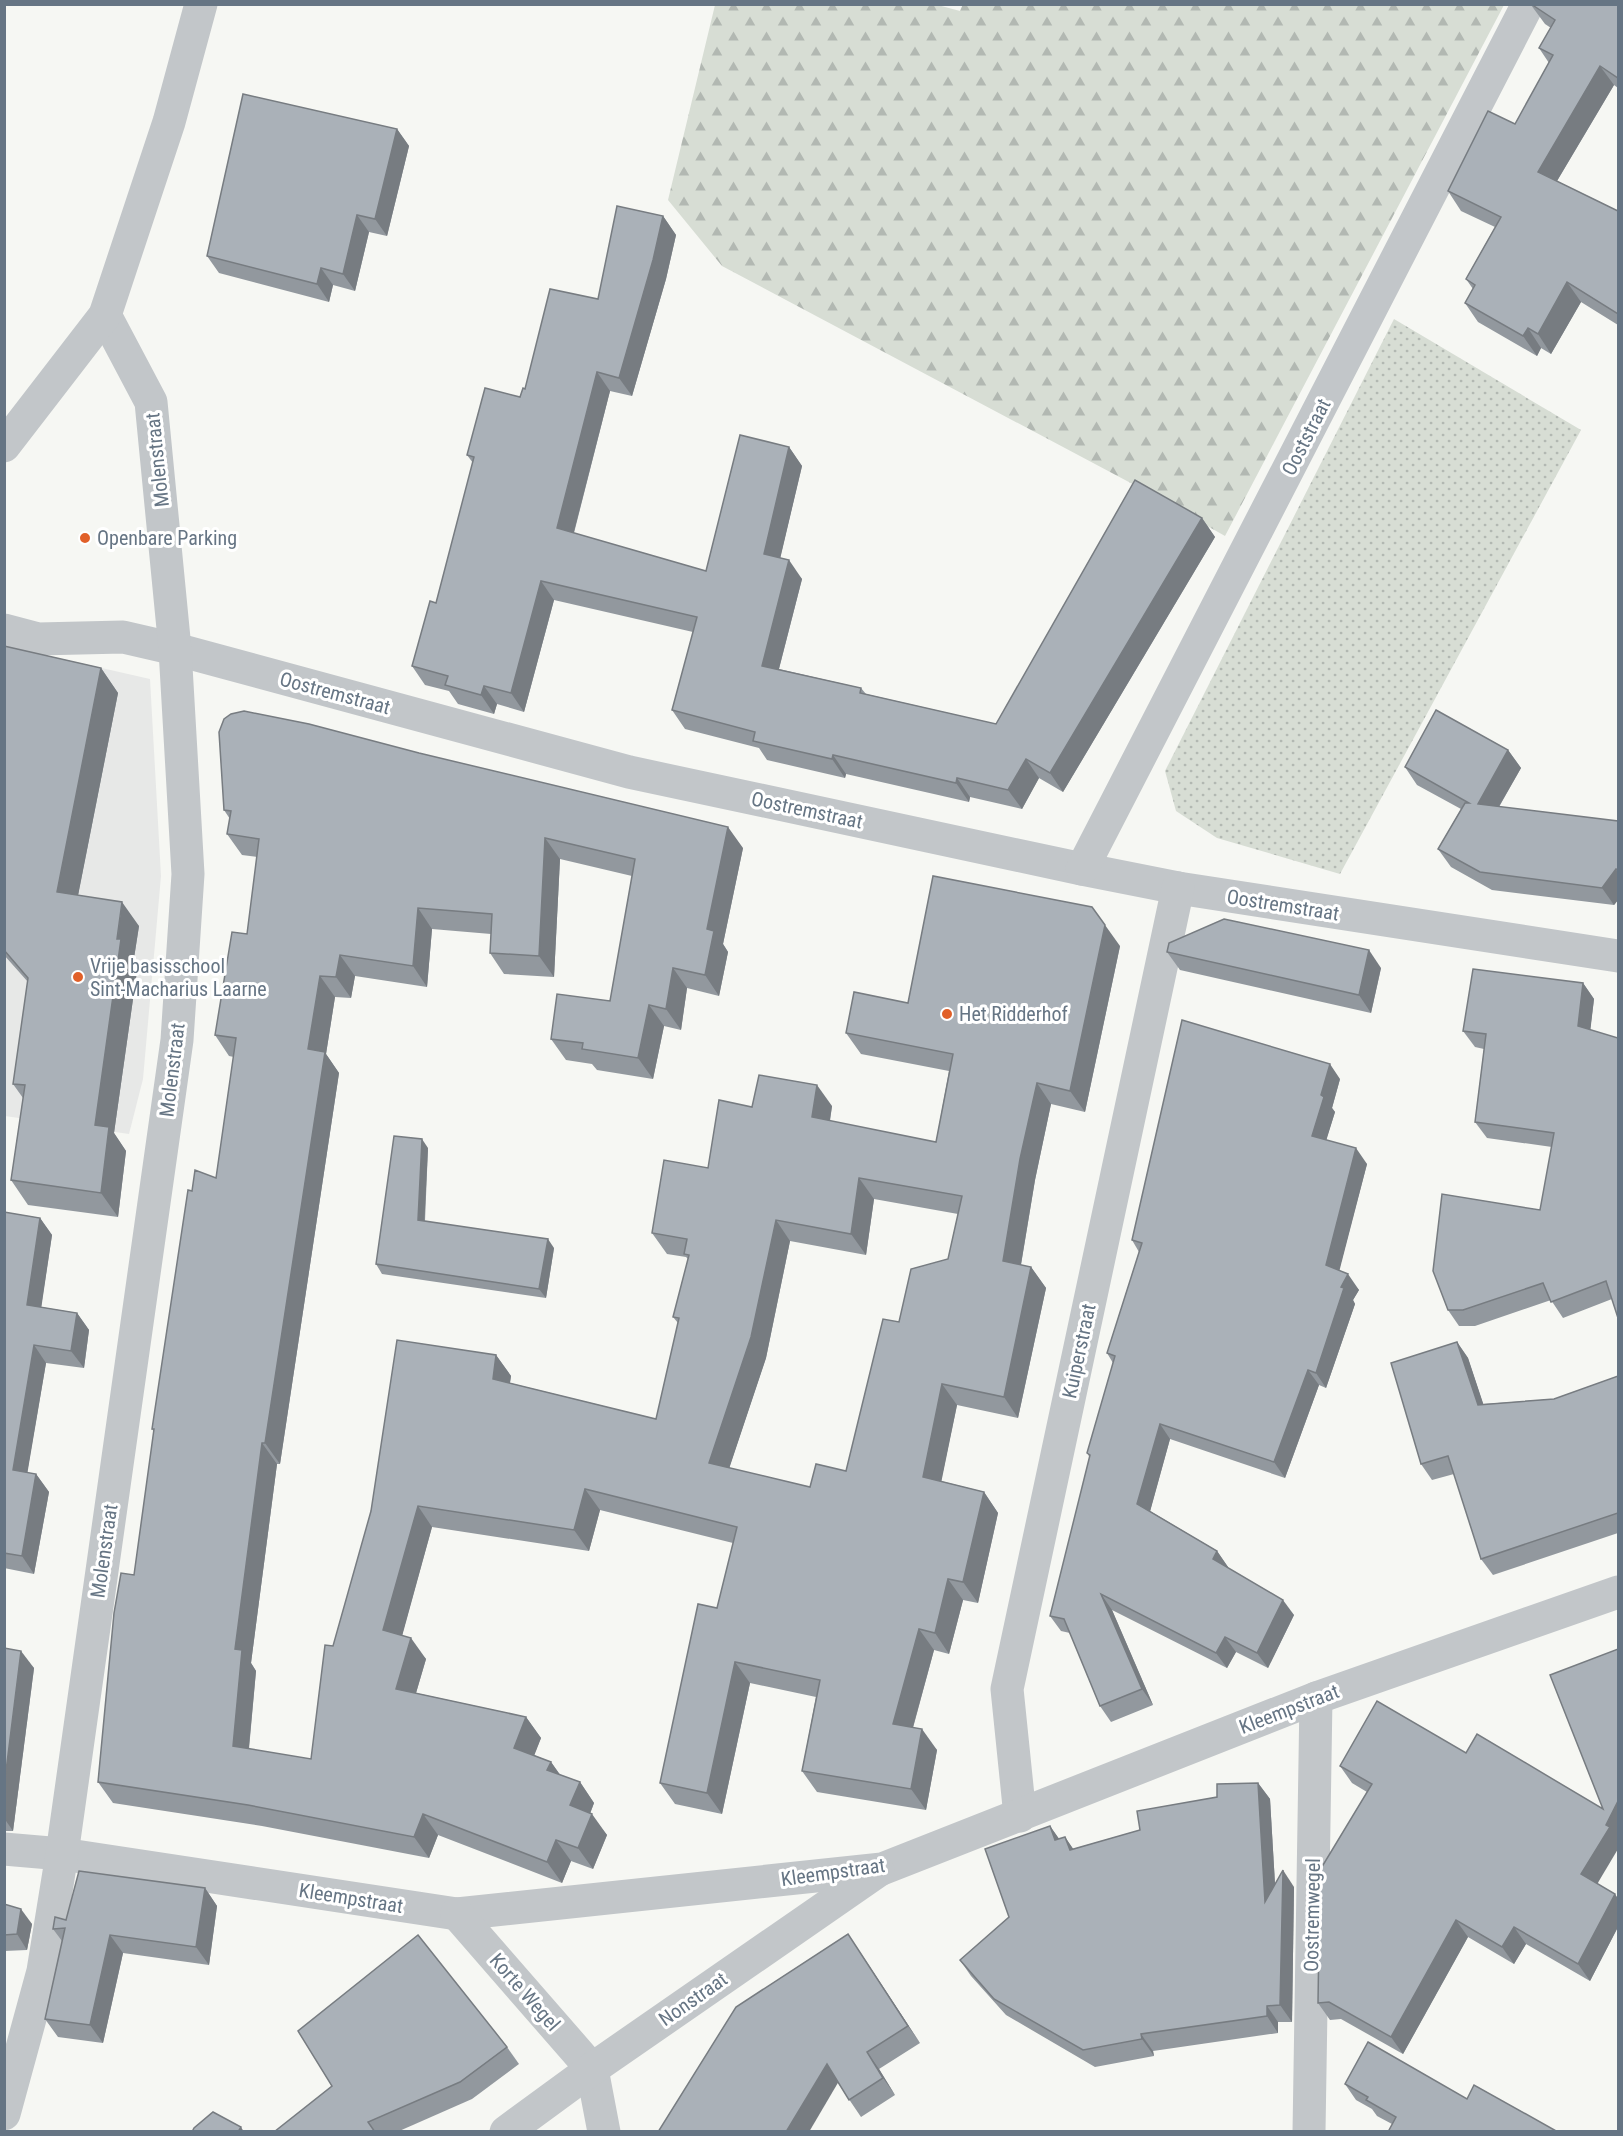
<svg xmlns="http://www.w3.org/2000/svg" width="1623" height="2136" font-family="'Roboto Condensed',sans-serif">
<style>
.built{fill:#e7e8e7}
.grass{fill:url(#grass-dots)}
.forest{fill:url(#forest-firs)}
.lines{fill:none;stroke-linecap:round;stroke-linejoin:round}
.minor{stroke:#c2c6c9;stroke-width:33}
.tertiary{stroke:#c2c6c9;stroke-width:33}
.wall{fill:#92989e;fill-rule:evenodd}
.shaded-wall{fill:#777c81}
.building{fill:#aab1b8;stroke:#777c81;stroke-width:1.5;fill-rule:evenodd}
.poi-dot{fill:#e16029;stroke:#fff;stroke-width:2}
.labels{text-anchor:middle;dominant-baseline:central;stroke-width:6;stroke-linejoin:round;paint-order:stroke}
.street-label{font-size:20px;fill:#667584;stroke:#fff}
.poi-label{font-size:20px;fill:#667584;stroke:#fff;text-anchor:start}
</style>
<defs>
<pattern id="grass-dots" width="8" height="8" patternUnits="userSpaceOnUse" patternTransform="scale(1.5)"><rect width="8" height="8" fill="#d7ddd4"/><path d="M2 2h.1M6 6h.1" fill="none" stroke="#b2b8b2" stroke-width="1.8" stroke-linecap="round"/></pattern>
<pattern id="forest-firs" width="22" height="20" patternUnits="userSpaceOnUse" patternTransform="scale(1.5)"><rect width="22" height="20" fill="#d7ddd4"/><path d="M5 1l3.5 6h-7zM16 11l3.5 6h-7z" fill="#b2b8b2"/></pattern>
</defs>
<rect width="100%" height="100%" fill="#f6f7f3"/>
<!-- built -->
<path class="built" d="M5,646L150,679L161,876L143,1079L129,1134L5,1116Z"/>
<!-- grass -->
<path class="grass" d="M1394,319L1581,430L1340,874L1217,838L1176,811L1165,771Z"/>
<!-- forest -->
<path class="forest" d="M934,4L960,11L963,4L1504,5L1225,536L1142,489L722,266L668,200L715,5Z"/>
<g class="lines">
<!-- minor -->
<g class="minor">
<path d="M4,630L38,639L123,637L175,649L629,772L1082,869L1178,888L1618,956"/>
<path d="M1082,869L1528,4"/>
<path d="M1020,1816L1007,1689L1178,888"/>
<path d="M4,1849L62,1854L457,1914L882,1869L1316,1698L1618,1592"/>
<path d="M457,1914L592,2069L604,2132"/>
<path d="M4,2114L43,1971L62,1854L177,1040L188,874L175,649L151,402L105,315"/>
<path d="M506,2132L592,2069L878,1871"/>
<path d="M1309,2132L1316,1698"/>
</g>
<!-- tertiary -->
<path class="tertiary" d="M4,446L105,315L169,122L201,4"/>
</g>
<!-- wall -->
<g class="wall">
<path d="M1618,4V88L1614,85L1557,181L1618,211V325L1581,302L1551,354L1541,348L1537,356L1478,322L1465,303L1473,289L1466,279L1495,227L1461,211L1448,191L1515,124L1549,63L1539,48L1551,28L1545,24L1531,5Z"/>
<path d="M397,129L409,146L387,236L369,232L355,291L333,285L329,302L219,273L207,256Z"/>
<path d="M663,216L676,235L666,279L632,396L610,391L574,533L706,571L789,447L802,466L780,558L802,579L779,669L861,688L866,694L996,724L1202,518L1215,537L1063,792L1039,778L1022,809L970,797L969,802L846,774L845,778L767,760L759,748L685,729L672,710L693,632L554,600L524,712L497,704L494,714L458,704L449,691L425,685L412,666L436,603L473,463L467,455L520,397L525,389L598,299Z"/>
<path d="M4,646L101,668L118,693L78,895L139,926L134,958L138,964L114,1133L126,1151L118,1217L28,1205L11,1180L23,1098L13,1084L28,982L4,955Z"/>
<path d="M1508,750L1521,768L1499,807L1618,821V900L1614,905L1492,890L1451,867L1438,849L1461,809L1417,785L1405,767Z"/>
<path d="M224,810L743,848L723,944L728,952L719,996L687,988L681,1030L664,1026L653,1079L597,1070L592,1064L566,1060L551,1039L610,1001L632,876L560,859L554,977L504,974L490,953L491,934L432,929L427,987L355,976L351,998L335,997L326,1054L339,1073L280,1464H277L251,1663L256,1671L249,1749L311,1759L333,1646L496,1355L511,1376L510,1383L656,1419L678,1323L673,1317L688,1259L686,1257L667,1254L652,1233L708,1168L752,1107L832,1106L830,1121L936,1142L949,1071L861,1054L846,1033L908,1003L1120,946L1085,1112L1051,1104L1035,1180L1021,1265L1031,1267L1046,1288L1018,1418L957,1405L941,1481L984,1492L998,1513L978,1603L963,1600L949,1654L934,1650L913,1728L937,1750L926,1810L817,1792L802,1771L816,1697L750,1683L722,1814L675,1804L660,1783L717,1608L733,1543L600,1510L589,1551L432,1527L402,1635L426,1659L416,1693L526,1717L541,1738L534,1755L551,1762L560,1775L580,1782L594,1803L590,1814L607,1835L593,1869L571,1861L562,1883L438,1835L429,1858L262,1826L113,1803L98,1782L134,1575L154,1432L152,1429L192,1191L216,1178L234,1057L229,1056L215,1035L247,934L257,857L242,855L227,834L230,819ZM874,1199L958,1214L948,1259L846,1471L810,1487L729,1468L766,1358L790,1241L866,1255Z"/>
<path d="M1167,952L1381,968L1371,1013L1180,970Z"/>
<path d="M1583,983L1594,999L1590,1030L1612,1299L1563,1318L1551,1300L1475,1326H1459L1448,1310L1540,1210L1552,1147L1487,1138L1475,1122L1484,1049L1475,1047L1463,1031Z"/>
<path d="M1340,1079L1332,1108L1335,1112L1326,1140L1367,1164L1339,1270L1359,1290L1353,1300L1355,1304L1326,1388L1319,1385L1285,1478L1170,1439L1150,1511L1217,1551L1228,1567L1227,1568L1294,1615L1268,1668L1236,1652L1227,1668L1112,1610L1153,1705L1111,1722L1100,1706L1070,1633L1061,1631L1050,1616L1090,1458L1087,1453L1113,1363L1107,1353L1139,1252L1132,1240Z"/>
<path d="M428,1148L425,1221L554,1248L546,1298L382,1274L376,1264Z"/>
<path d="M4,1212L40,1218L52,1235L41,1307L77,1313L89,1330L84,1368L46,1363L27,1473L36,1474L49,1492L34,1574L4,1568Z"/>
<path d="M1457,1342L1468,1358L1483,1404L1554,1399L1618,1376V1533L1493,1575L1481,1559L1454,1474L1432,1480L1421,1464Z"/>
<path d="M4,1648L34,1668L13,1831H4Z"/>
<path d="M1618,1649L1598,1884L1615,1894L1618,1899V1927L1590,1981L1526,1944L1514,1964L1468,1937L1403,2054L1341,2019L1330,2020L1318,2003L1367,1792L1352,1783L1340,1766L1466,1753L1603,1809Z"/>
<path d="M1258,1783L1270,1799L1275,1884L1294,1887L1292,2022H1278V2033L1153,2051L1154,2056L1095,2067L1006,2015L971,1976L960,1960L1009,1917L1050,1826L1059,1839L1065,1837L1073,1849L1140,1830L1217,1797Z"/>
<path d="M205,1888L217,1906L209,1965L123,1953L103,2043L58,2037L45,2019L62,1941L53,1929L66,1920Z"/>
<path d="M4,1904L32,1924L27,1950L4,1951Z"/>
<path d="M860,1952L920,2043L879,2069L895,2095L861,2117L838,2083Z"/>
<path d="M507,2047L519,2064L472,2099L397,2132H274Z"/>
<path d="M1345,2084L1467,2099L1558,2132L1392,2124L1377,2116L1372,2109L1356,2100Z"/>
</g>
<!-- shaded-wall -->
<g class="shaded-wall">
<path d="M1600,66L1614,85L1551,191L1538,172Z"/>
<path d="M397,129L409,146L387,236L375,219Z"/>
<path d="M357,215L369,232L355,291L343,274Z"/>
<path d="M663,216L676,235L666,279L632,396L619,378Z"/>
<path d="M321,268L333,285L329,302L317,284Z"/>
<path d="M1567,282L1581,302L1551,354L1538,334Z"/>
<path d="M1528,328L1541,348L1537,356L1523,336Z"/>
<path d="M597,372L610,391L570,547L557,528Z"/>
<path d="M789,447L802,466L777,572L764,554Z"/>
<path d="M1202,518L1215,537L1063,792L1050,773Z"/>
<path d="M789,560L802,579L775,684L762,666Z"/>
<path d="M541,581L554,600L524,712L511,693Z"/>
<path d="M101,668L118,693L74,916L57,892Z"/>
<path d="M484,686L497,704L494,714L481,695Z"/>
<path d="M1508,750L1521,768L1490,822L1478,804Z"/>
<path d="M833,755L846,774L845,778L832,759Z"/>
<path d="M1026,759L1039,778L1022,809L1008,790Z"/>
<path d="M957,778L970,797L969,802L956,783Z"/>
<path d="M728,827L743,848L723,944L728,952L719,996L705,975L707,929Z"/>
<path d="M545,838L560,859L554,977L539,956Z"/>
<path d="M1616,869L1618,873V900L1614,905L1602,888Z"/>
<path d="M122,902L139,926L134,958L138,964L114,1133L126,1151L118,1217L101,1193L95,1125Z"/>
<path d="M418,908L432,929L427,987L413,966Z"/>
<path d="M1105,925L1120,946L1085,1112L1070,1091Z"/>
<path d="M1369,950L1381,968L1371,1013L1359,995Z"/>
<path d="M340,955L355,976L351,998L336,977Z"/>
<path d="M673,968L687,988L681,1030L666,1009Z"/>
<path d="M320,976L335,997L326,1054L339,1073L280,1464L265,1443L308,1049Z"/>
<path d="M1583,983L1594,999L1589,1042L1578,1026Z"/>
<path d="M649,1005L664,1026L653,1079L638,1058Z"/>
<path d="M1330,1064L1340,1079L1332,1108L1335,1112L1323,1151L1312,1136L1321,1095Z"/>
<path d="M1037,1083L1051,1104L1035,1180L1018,1282L1003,1261L1020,1159Z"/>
<path d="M817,1085L832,1106L827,1138L812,1117Z"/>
<path d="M422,1139L428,1148L424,1229L418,1220Z"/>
<path d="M1356,1148L1367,1164L1337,1280L1326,1265Z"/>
<path d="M859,1178L874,1199L866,1255L851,1234Z"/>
<path d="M40,1218L52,1235L39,1323L27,1305Z"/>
<path d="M776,1220L790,1241L766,1358L724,1484L709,1463Z"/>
<path d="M548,1239L554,1248L546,1298L539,1289Z"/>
<path d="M1031,1267L1046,1288L1018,1418L1004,1397Z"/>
<path d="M1348,1274L1359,1290L1353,1300L1355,1304L1326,1388L1316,1373L1341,1287Z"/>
<path d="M77,1313L89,1330L84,1368L71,1351Z"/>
<path d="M1457,1342L1468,1358L1489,1421L1478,1405Z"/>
<path d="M34,1345L46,1363L25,1487L13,1470Z"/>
<path d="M496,1355L511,1376L507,1400L493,1379Z"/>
<path d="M1308,1370L1319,1385L1285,1478L1274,1462Z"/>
<path d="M942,1384L957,1405L938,1498L923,1477Z"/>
<path d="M1160,1424L1170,1439L1148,1519L1137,1504Z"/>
<path d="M262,1443L277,1464L251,1663L256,1671L247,1767L233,1746L235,1649Z"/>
<path d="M36,1474L49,1492L34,1574L22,1556Z"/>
<path d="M585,1489L600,1510L589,1551L574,1530Z"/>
<path d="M984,1492L998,1513L978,1603L963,1582Z"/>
<path d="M418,1506L432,1527L398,1651L383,1630Z"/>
<path d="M1217,1551L1228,1567L1224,1575L1213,1559Z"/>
<path d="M948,1579L963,1600L949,1654L935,1633Z"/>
<path d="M1101,1594L1112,1610L1153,1705L1142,1689Z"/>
<path d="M1283,1600L1294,1615L1268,1668L1257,1653Z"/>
<path d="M919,1629L934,1650L908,1745L893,1724Z"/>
<path d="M1225,1637L1236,1652L1227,1668L1216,1653Z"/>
<path d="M411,1638L426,1659L411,1710L396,1689Z"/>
<path d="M21,1651L34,1668L13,1831L4,1818V1787Z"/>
<path d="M735,1662L750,1683L722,1814L707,1793Z"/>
<path d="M526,1717L541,1738L529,1769L514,1748Z"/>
<path d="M922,1729L937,1750L926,1810L911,1789Z"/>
<path d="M551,1762L566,1783L547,1770Z"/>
<path d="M580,1782L594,1803L585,1826L570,1805Z"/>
<path d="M1258,1783L1270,1799L1277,1918L1265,1902Z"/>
<path d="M1618,1801V1849L1593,1891L1581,1874Z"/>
<path d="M423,1814L438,1835L429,1858L414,1837Z"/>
<path d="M592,1814L607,1835L593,1869L578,1848Z"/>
<path d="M1050,1826L1062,1843L1055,1840Z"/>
<path d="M1065,1837L1076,1853L1070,1850Z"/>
<path d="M556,1840L571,1861L562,1883L547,1862Z"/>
<path d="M1283,1870L1294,1887L1292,2022L1280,2005Z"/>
<path d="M205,1888L217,1906L209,1965L196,1947Z"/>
<path d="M1615,1894L1618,1899V1927L1590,1981L1578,1964Z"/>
<path d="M21,1909L32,1924L27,1950L17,1934Z"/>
<path d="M1456,1920L1468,1937L1403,2054L1391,2037Z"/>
<path d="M1514,1927L1526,1944L1514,1964L1502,1947Z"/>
<path d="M848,1934L860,1952L920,2043L908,2026Z"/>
<path d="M110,1935L123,1953L103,2043L90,2025Z"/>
<path d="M1267,2006L1278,2022V2033L1267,2016Z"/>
<path d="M1141,2034L1153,2051L1154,2056L1142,2039Z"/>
<path d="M867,2052L879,2069L895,2095L883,2078Z"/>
<path d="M827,2064L839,2081L809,2132H786Z"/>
<path d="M241,2127L244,2132H238Z"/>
</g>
<!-- building -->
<g class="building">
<path d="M1531,4H1618V78L1600,66L1538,172L1618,211V314L1567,282L1538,334L1528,328L1523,336L1465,303L1475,285L1466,279L1501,217L1448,191L1488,111L1515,124L1553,55L1539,48L1555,20Z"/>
<path d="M243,94L397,129L375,219L357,215L343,274L321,268L317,284L207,256Z"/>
<path d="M617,206L663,216L653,260L619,378L597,372L557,528L706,571L740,435L789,447L764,554L789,560L762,666L861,688L860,693L996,724L1135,480L1202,518L1050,773L1026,759L1008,790L957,778L956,783L833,755L832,759L753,741L755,732L672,710L697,617L541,581L511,693L484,686L481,695L445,685L448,676L412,666L430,601L436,603L474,457L467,455L485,388L520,397L523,388L525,389L550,289L598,299Z"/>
<path d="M4,646L101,668L57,892L122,902L117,939H121L95,1125L109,1127L101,1193L11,1180L25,1085L13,1084L28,978L4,950Z"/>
<path d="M1436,710L1508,750L1478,804L1618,821V870L1616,869L1602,888L1480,872L1438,849L1465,803H1469L1405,767Z"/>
<path d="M244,711L309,724L419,753L728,827L707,929L714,931L705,975L673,968L666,1009L649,1005L638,1058L582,1049L583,1043L551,1039L557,994L610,1001L635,859L545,838L539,956L490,953L492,914L418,908L413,966L340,955L336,977L320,976L308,1049L325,1052L265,1443H262L235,1649L242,1650L233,1746L311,1759L325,1645L333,1646L371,1511L397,1340L496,1355L493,1379L656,1419L679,1318L673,1317L689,1255L684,1254L687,1239L652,1233L664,1160L708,1168L719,1100L752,1107L759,1075L817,1085L812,1117L936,1142L953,1054L846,1033L854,992L908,1003L933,876L1092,907L1105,925L1070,1091L1037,1083L1020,1159L1003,1261L1031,1267L1004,1397L942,1384L923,1477L984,1492L963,1582L948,1579L935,1633L919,1629L893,1724L922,1729L911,1789L802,1771L820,1680L735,1662L707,1793L660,1783L698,1604L717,1608L737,1527L585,1489L574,1530L418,1506L383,1630L411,1638L396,1689L526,1717L514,1748L551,1762L547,1770L580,1782L570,1805L592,1814L578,1848L556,1840L547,1862L423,1814L414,1837L248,1805L98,1782L114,1613L121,1573L134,1575L154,1429H152L188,1190L192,1191L195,1170L216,1178L236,1038L215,1035L232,932L247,934L259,839L227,834L231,811L224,810L219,732L224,719L231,714ZM859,1178L962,1196L948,1259L911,1269L899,1322L883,1319L846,1471L816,1464L810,1487L709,1463L751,1337L776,1220L851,1234Z"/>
<path d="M1224,919L1369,950L1359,995L1167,952L1169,943Z"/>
<path d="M1473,969L1583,983L1578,1026L1618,1038V1318L1606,1281L1551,1302L1543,1283L1463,1310H1448L1433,1271L1442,1194L1540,1210L1554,1133L1475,1122L1486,1034L1463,1031Z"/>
<path d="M1182,1020L1330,1064L1321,1095L1324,1097L1312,1136L1356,1148L1326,1265L1348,1274L1341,1287L1344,1288L1316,1373L1308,1370L1274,1462L1160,1424L1137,1504L1217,1551L1213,1559L1283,1600L1257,1653L1225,1637L1216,1653L1101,1594L1142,1689L1100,1706L1064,1619L1050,1616L1090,1455L1087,1453L1115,1356L1107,1353L1142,1243L1132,1240Z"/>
<path d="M394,1136L422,1139L418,1220L548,1239L539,1289L376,1264Z"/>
<path d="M4,1212L40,1218L27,1305L77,1313L71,1351L34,1345L13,1470L36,1474L22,1556L4,1553Z"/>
<path d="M1457,1342L1478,1405L1554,1399L1618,1376V1513L1481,1559L1448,1456L1421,1464L1391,1363Z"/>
<path d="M4,1648L21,1651L4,1787Z"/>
<path d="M1618,1649V1801L1606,1825L1610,1827L1581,1874L1615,1894L1578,1964L1514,1927L1502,1947L1456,1920L1391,2037L1329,2002L1318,2003L1320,1870L1372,1784L1340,1766L1377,1701L1466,1753L1477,1734L1603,1809L1550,1675Z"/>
<path d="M1258,1783L1265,1902L1283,1870L1280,2005L1267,2006V2016L1141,2034L1142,2039L1083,2050L994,1999L960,1960L1009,1917L985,1849L1050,1826L1055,1840L1065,1837L1070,1850L1140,1830L1137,1811L1217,1797V1784Z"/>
<path d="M79,1871L205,1888L196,1947L110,1935L90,2025L45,2019L65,1928L53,1929L55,1917L66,1920Z"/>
<path d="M4,1904L21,1909L17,1934L4,1935Z"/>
<path d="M848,1934L908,2026L867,2052L883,2078L849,2100L827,2064L786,2132H658L736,2007Z"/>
<path d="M418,1935L507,2047L460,2082L368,2122L375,2132H274L332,2086L298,2031Z"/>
<path d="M1368,2042L1467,2099L1474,2085L1558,2132H1388L1396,2117L1366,2100L1368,2097L1345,2084Z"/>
<path d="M213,2112L241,2127L238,2132H192L194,2128Z"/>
</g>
<!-- markers -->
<g class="poi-dot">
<circle cx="85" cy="538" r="6"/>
<circle cx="78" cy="977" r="6"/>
<circle cx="947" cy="1014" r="6"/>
</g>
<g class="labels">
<!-- street labels -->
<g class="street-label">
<text transform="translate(1306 437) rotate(-63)">Ooststraat</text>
<text transform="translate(157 460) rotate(-96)">Molenstraat</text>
<text transform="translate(335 693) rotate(15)">Oostremstraat</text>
<text transform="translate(807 810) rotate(12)">Oostremstraat</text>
<text transform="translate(1283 905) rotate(9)">Oostremstraat</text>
<text transform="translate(172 1070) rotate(-83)">Molenstraat</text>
<text transform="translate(1079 1351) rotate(-78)">Kuiperstraat</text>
<text transform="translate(104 1551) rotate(-82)">Molenstraat</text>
<text transform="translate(1289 1709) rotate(-21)">Kleempstraat</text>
<text transform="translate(833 1872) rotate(-8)">Kleempstraat</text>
<text transform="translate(351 1898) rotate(9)">Kleempstraat</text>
<text transform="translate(1312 1915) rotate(-89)">Oostremwegel</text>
<text transform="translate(525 1992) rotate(49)">Korte Wegel</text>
<text transform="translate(693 1999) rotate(-35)">Nonstraat</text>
</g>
<!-- poi labels -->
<g class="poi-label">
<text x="97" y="538">Openbare Parking</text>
<text x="90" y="966">Vrije basisschool<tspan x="90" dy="23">Sint-Macharius Laarne</tspan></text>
<text x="959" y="1014">Het Ridderhof</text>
</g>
</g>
<!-- border -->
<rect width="1623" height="2136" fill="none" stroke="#667584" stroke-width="12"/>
</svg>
